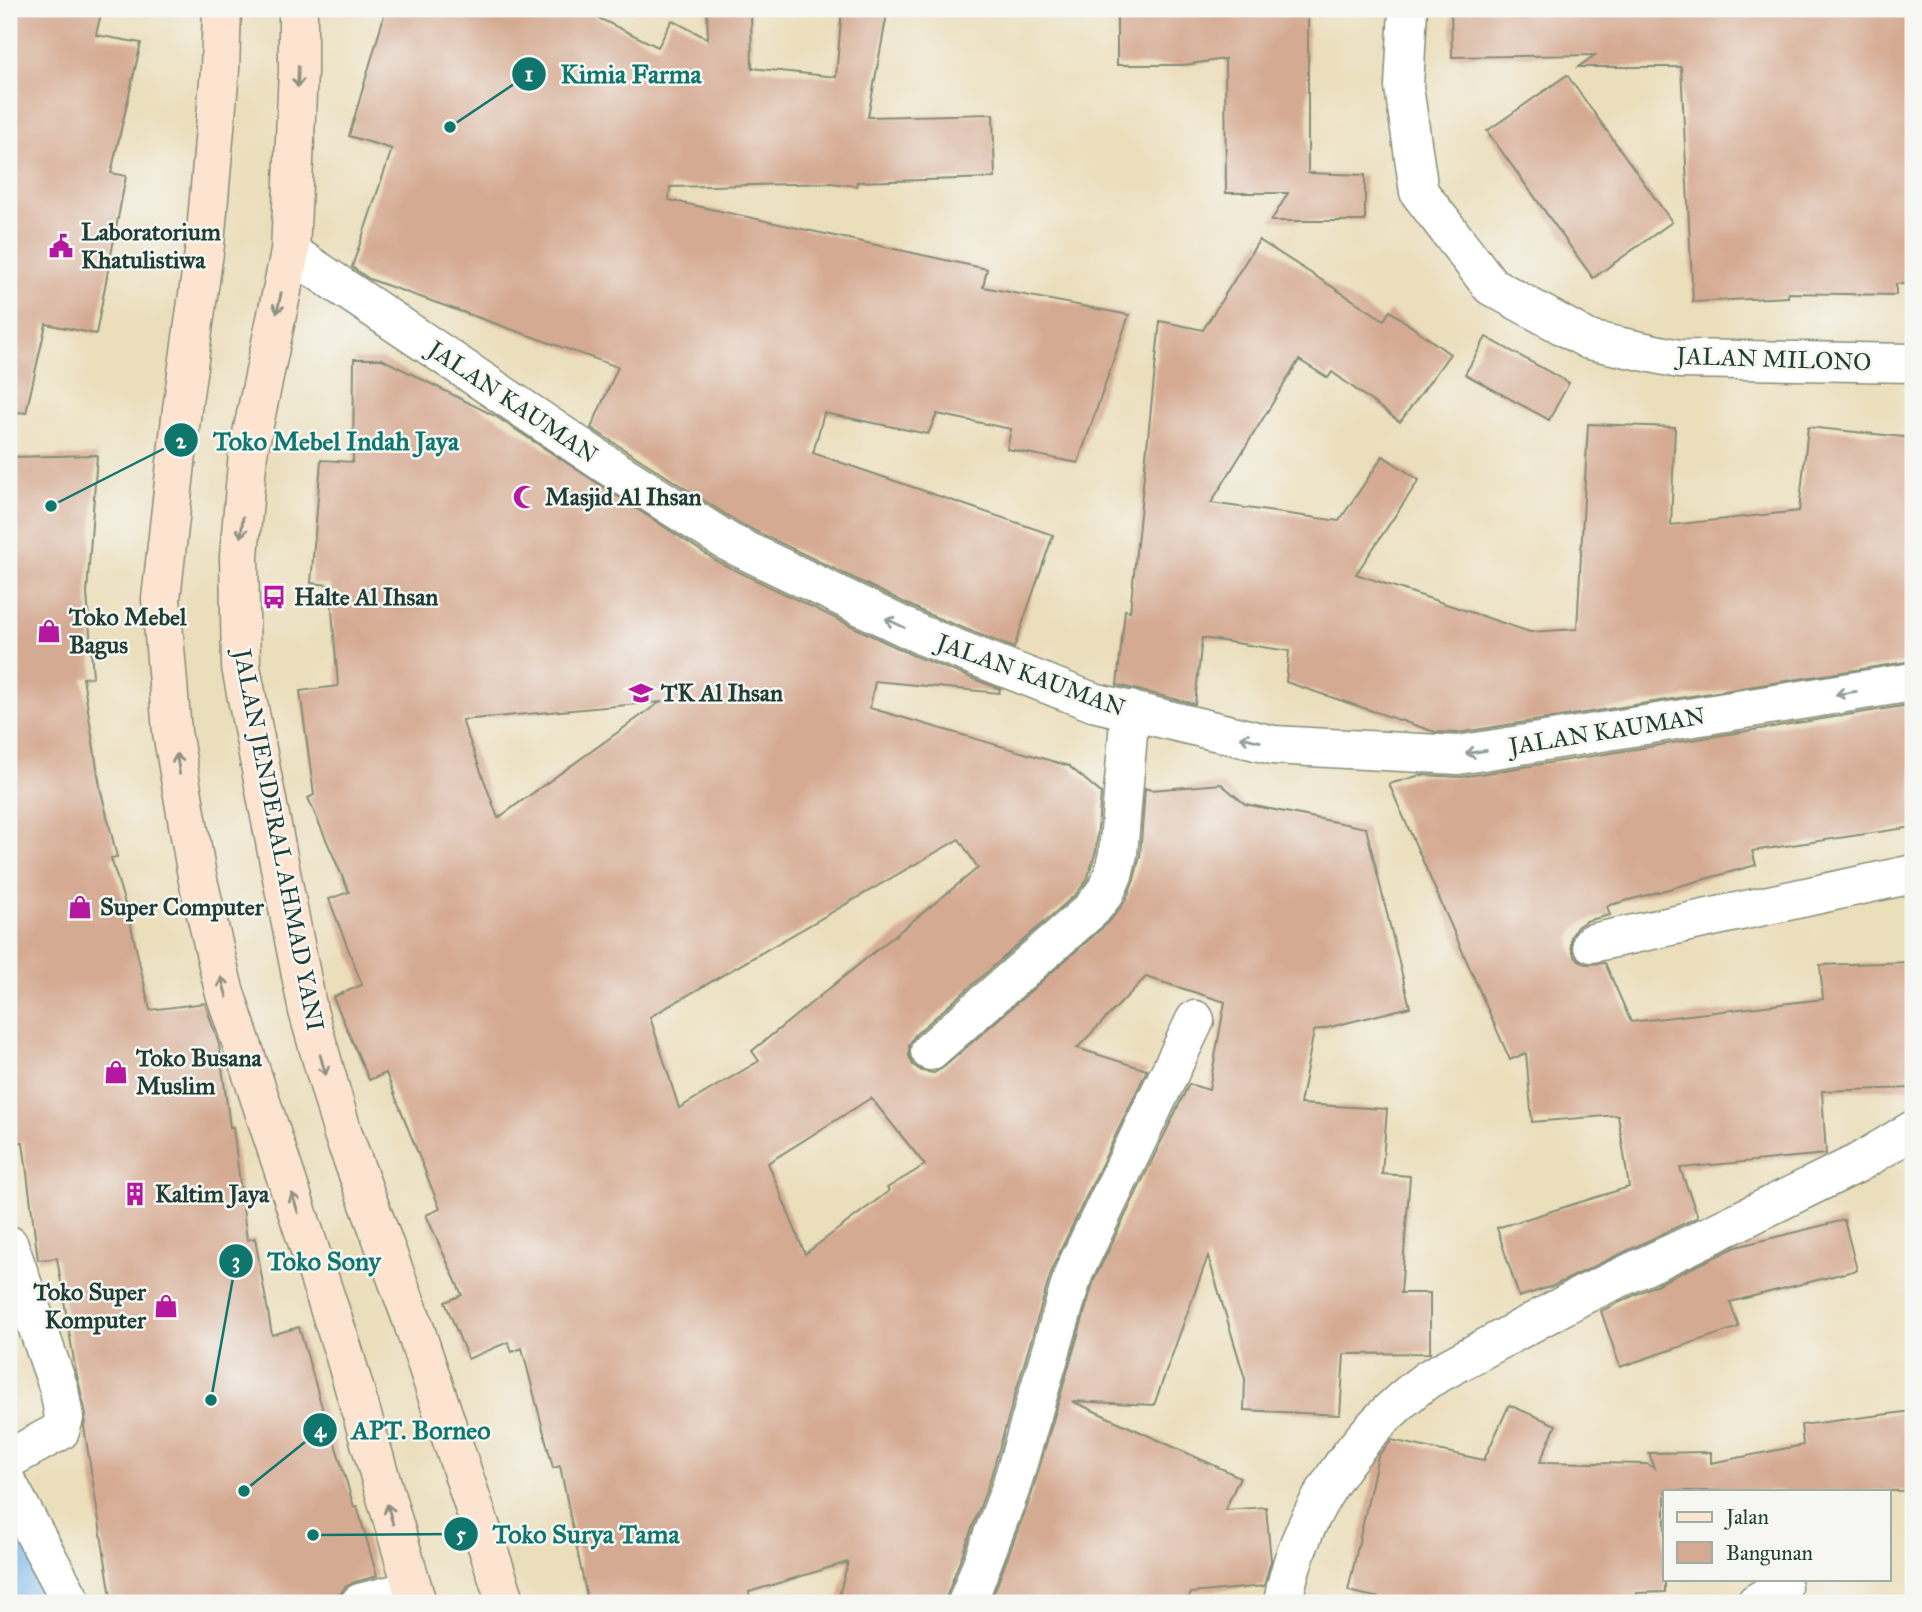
<svg xmlns="http://www.w3.org/2000/svg" width="1922" height="1612" font-family="'IM FELL Great Primer',serif">
<style>
.lines{fill:none;stroke-linecap:round;stroke-linejoin:round}
.canal{stroke:#78b6eb;stroke-width:54}
.building{fill:#d5aa92;fill-rule:evenodd}
.minor-casing{stroke:#858e78;stroke-width:41}
.tertiary-casing{stroke:#858e78;stroke-width:41}
.secondary-casing{stroke:#858e78;stroke-width:41}
.minor{stroke:#fff;stroke-width:38}
.tertiary{stroke:#fff;stroke-width:38}
.secondary{stroke:#fde4d1;stroke-width:38}
.oneway{stroke:#8e9082}
.oneway2{stroke:#8f9e9a}
.labels{text-anchor:middle;dominant-baseline:central;stroke-width:5;stroke-linejoin:round;paint-order:stroke}
.poi-label{font-size:24px;font-weight:bold;fill:#1f3d34;stroke:#f6f6f2;text-anchor:start}
.street-label{font-size:24px;fill:#1f3d34;stroke:#f6f6f2}
.leader{fill:none;stroke:#0f766e;stroke-width:2.5}
.callout-dot{fill:#0f766e;stroke:#f6f6f2;stroke-width:2.5}
.mark-label{font-size:21px;text-anchor:middle;font-weight:bold;fill:#fff}
.callout-label{font-size:26px;text-anchor:middle;font-weight:bold;fill:#0f766e;stroke:#f6f6f2;stroke-width:5;stroke-linejoin:round;paint-order:stroke}
</style>
<rect width="100%" height="100%" fill="#f6f6f2"/>
<filter id="ink" filterUnits="userSpaceOnUse"><feTurbulence type="fractalNoise" baseFrequency=".0143" numOctaves="2"/><feDisplacementMap in="SourceGraphic" scale="14" xChannelSelector="R" yChannelSelector="G"/><feConvolveMatrix kernelMatrix="1 2 1 2 8 2 1 2 1" color-interpolation-filters="sRGB"/></filter>
<filter id="wash" filterUnits="userSpaceOnUse"><feTurbulence type="fractalNoise" baseFrequency=".00686" numOctaves="4" result="noise"/><feDisplacementMap in="SourceGraphic" scale="28" xChannelSelector="R" yChannelSelector="G"/><feGaussianBlur stdDeviation="1.57" result="paint"/><feColorMatrix in="noise" values="0 0 0 0 0 0 0 0 0 0 0 0 0 0 0 0 0 1.4 0 .05"/><feComposite in="paint" operator="in"/></filter>
<g filter="url(#wash)">
<rect width="100%" height="100%" fill="#ebdebb"/>
<g class="lines">
<!-- canal -->
<path class="canal" d="M9,1534L33,1571L47,1603"/>
</g>
<g id="blocks">
<!-- building -->
<g class="building">
<path d="M9,9H102L96,35L141,43L111,173L126,176L96,334L46,324L26,413L9,411Z"/>
<path d="M386,9H580L658,47L672,20L708,39L707,9H751L752,68L836,77L842,9H888L868,117L993,114L995,178L857,182L856,186L831,183L670,187L669,200L987,269L983,287L1129,315L1078,463L1007,449L1011,429L937,414L928,434L824,413L813,453L1053,535L1014,648L930,615L739,523L591,428L618,367L369,279L352,267L392,149L349,136Z"/>
<path d="M1117,9H1308V173L1365,175V221H1271L1288,193H1226L1225,59L1184,65H1117Z"/>
<path d="M1451,9H1913V284H1896V295L1788,293V297L1693,302L1681,67H1578L1595,55L1452,57Z"/>
<path d="M1567,75L1672,222L1593,278L1487,131Z"/>
<path d="M1259,240L1384,320L1390,311L1450,354L1400,422L1332,372L1328,378L1299,360L1211,503L1339,521L1383,456L1419,480L1356,574L1530,632L1577,629L1588,424L1675,427L1671,525L1799,511L1808,427L1913,438V661L1457,733L1435,732L1286,682L1289,651L1202,638L1195,704L1117,685L1125,610L1130,611L1160,321L1203,330Z"/>
<path d="M1486,337L1569,383L1549,420L1465,374Z"/>
<path d="M354,359H382L495,416L718,562L912,655L1000,689L999,693L875,681L870,708L1069,766L1101,793L1096,851L1087,880L1076,894L915,1035L909,1045V1056L913,1065L922,1071L934,1073L944,1067L1109,922L1126,900L1134,880L1140,856L1145,788L1151,790L1221,784L1245,804L1366,828L1410,1007L1314,1031L1300,1104L1387,1109L1382,1174L1410,1176L1401,1293H1430V1353L1344,1354L1340,1415L1244,1410L1245,1379L1208,1256L1154,1405L1072,1401L1240,1477L1225,1510L1266,1507L1271,1561L1264,1586L1191,1593L1186,1603H990L1031,1496L1094,1280L1189,1084L1209,1090L1225,1002L1146,977L1077,1048L1147,1070L1053,1266L989,1483L947,1595L946,1603H837L848,1562L749,1592L750,1603H588L560,1466L553,1468L522,1348L512,1352L508,1342L468,1359L445,1302L462,1295L426,1215L440,1209L386,1073L369,1080L333,997L362,985L329,899L349,892L308,798L314,795L300,691L338,686L330,585L311,583L321,460L353,462ZM660,702L498,818L462,720ZM959,839L978,868L752,1051L759,1061L679,1108L650,1017ZM871,1098L925,1165L887,1188L889,1191L805,1254L768,1163Z"/>
<path d="M97,455L87,593L93,677L83,678L100,787L117,857L111,858L129,917L150,1010L205,1003L219,1045L230,1127H233L247,1240L255,1238L272,1335L299,1327L326,1421L328,1420L354,1507L357,1506L377,1576L355,1582L345,1587L339,1596V1603H112L84,1427L86,1414L75,1367L57,1258L38,1260L23,1142L9,1144V457Z"/>
<path d="M1909,705L1913,730V827L1752,851L1756,865L1607,906L1610,915L1586,921L1577,927L1571,937V947L1575,957L1585,964L1605,963L1631,1022L1823,999L1820,965L1913,962V1088L1822,1091L1826,1154L1680,1168L1698,1217L1553,1286L1519,1297L1497,1228L1629,1187L1618,1115L1532,1122L1526,1053L1510,1060L1389,784L1421,775L1461,777Z"/>
<path d="M1844,1220L1857,1270L1730,1302L1739,1327L1620,1367L1601,1311L1736,1247Z"/>
<path d="M1509,1405L1556,1425L1540,1462L1647,1464L1654,1468L1649,1453L1711,1452V1463L1803,1445L1801,1425L1913,1411V1491H1665V1592L1637,1593V1603H1402L1348,1591L1378,1456L1392,1440L1484,1460Z"/>
</g>
</g>
</g>
<g filter="url(#ink)">
<use href="#blocks" fill-opacity="0" stroke="#858e78" stroke-width="2"/>
<g class="lines">
<!-- minor casing -->
<g class="minor-casing">
<g id="minor">
<path d="M1408,9L1404,87L1419,192L1491,286L1589,340L1679,359L1913,363"/>
<path d="M290,252L604,463L728,542L921,635L1093,702L1273,745L1458,755L1913,682"/>
<path d="M1592,943L1913,874"/>
<path d="M930,1051L1092,909L1106,891L1113,875L1118,854L1130,710"/>
<path d="M9,1245L59,1389L64,1418L60,1431L9,1459"/>
<path d="M9,1486L72,1603"/>
<path d="M967,1603L1010,1490L1074,1272L1195,1020"/>
<path d="M1283,1603C1297,1515 1357,1431 1428,1379L1583,1295L1690,1245L1858,1163L1913,1130"/>
<path d="M1756,1603L1782,1587"/>
</g>
</g>
<!-- tertiary casing -->
<g class="tertiary-casing">
<path id="tertiary" d="M360,1603L412,1590"/>
</g>
<!-- secondary casing -->
<g class="secondary-casing">
<g id="secondary">
<path d="M222,9L220,70L205,245L182,409L161,599L172,732L197,876L224,990L343,1350L417,1603"/>
<path d="M298,9V70L290,252L248,453L239,556L241,667L308,1011L343,1134L411,1317L506,1603"/>
</g>
</g>
<!-- minor -->
<use href="#minor" class="minor"/>
<!-- tertiary -->
<use href="#tertiary" class="tertiary"/>
<!-- secondary -->
<use href="#secondary" class="secondary"/>
</g>
<!-- one-way arrows -->
<defs><path id="oneway-shaft" d="M-6 0H5M1.5-3L5.5 0L1.5 3" fill="none" stroke-width="1.6" stroke-linecap="round" stroke-linejoin="round" transform="scale(1.75)"/></defs>
<g class="oneway">
<use href="#oneway-shaft" transform="translate(298 77) rotate(92)"/>
<use href="#oneway-shaft" transform="translate(279 303) rotate(102)"/>
<use href="#oneway-shaft" transform="translate(242 527) rotate(95)"/>
<use href="#oneway-shaft" transform="translate(178 764) rotate(-99)"/>
<use href="#oneway-shaft" transform="translate(224 987) rotate(-106)"/>
<use href="#oneway-shaft" transform="translate(323 1065) rotate(74)"/>
<use href="#oneway-shaft" transform="translate(295 1203) rotate(-108)"/>
<use href="#oneway-shaft" transform="translate(390 1514) rotate(-106)"/>
</g>
<g class="oneway2">
<use href="#oneway-shaft" transform="translate(895 623) rotate(-154)"/>
<use href="#oneway-shaft" transform="translate(1846 693) rotate(171)"/>
<use href="#oneway-shaft" transform="translate(1250 739) rotate(-166)"/>
<use href="#oneway-shaft" transform="translate(1476 752) rotate(171)"/>
</g>
</g>
<!-- icons -->
<defs>
<g id="civic-bare" transform="scale(1.89)"><path d="M-.6-6.5H3V-4.5H.6V-3L4-1V1h2V6H-6V1h2V-1L-.6-3ZM-1.2 2.5V6h2.4V2.5Z" fill="#b5179e" stroke="#f6f6f2" stroke-width="2.5" paint-order="stroke"/></g>
<g id="mosque-bare" transform="scale(1.89)"><path d="M3.5-4.9A6 6 0 1 0 3.5 4.9A5 5 0 1 1 3.5-4.9Z" fill="#b5179e" stroke="#f6f6f2" stroke-width="2.5" paint-order="stroke"/></g>
<g id="bus-bare" transform="scale(1.89)"><path d="M-5-6H5V4H4V6H2V4H-2V6H-4V4H-5ZM-3.5-4V0h7V-4ZM-3.5 1.2v1.5H-2V1.2ZM2 1.2v1.5H3.5V1.2Z" fill="#b5179e" stroke="#f6f6f2" stroke-width="2.5" paint-order="stroke"/></g>
<g id="shop-bare" transform="scale(1.89)"><path d="M-5-2.5h2.3a2.7 3.5 0 0 1 5.4 0H5L5.5 6h-11ZM-1.5-2.5h3a1.5 2.3 0 0 0-3 0Z" fill="#b5179e" stroke="#f6f6f2" stroke-width="2.5" paint-order="stroke"/></g>
<g id="school-bare" transform="scale(1.89)"><path d="M0-5L7-2L0 1L-7-2ZM-4 1L0 2.5L4 1V4Q0 6-4 4Z" fill="#b5179e" stroke="#f6f6f2" stroke-width="2.5" paint-order="stroke"/></g>
<g id="building-bare" transform="scale(1.89)"><path d="M-4-6H4V6H1V3H-1V6H-4ZM-2.5-4.3h1.7v1.8h-1.7ZM.8-4.3h1.7v1.8H.8ZM-2.5-1h1.7V.8h-1.7ZM.8-1h1.7V.8H.8Z" fill="#b5179e" stroke="#f6f6f2" stroke-width="2.5" paint-order="stroke"/></g>
</defs>
<g fill-rule="evenodd">
<use href="#civic-bare" x="61" y="246"/>
<use href="#mosque-bare" x="525" y="497"/>
<use href="#bus-bare" x="274" y="597"/>
<use href="#shop-bare" x="49" y="631"/>
<use href="#school-bare" x="641" y="693"/>
<use href="#shop-bare" x="80" y="907"/>
<use href="#shop-bare" x="116" y="1072"/>
<use href="#building-bare" x="135" y="1194"/>
<use href="#shop-bare" x="166" y="1306"/>
</g>
<g class="labels">
<!-- poi labels -->
<g class="poi-label">
<text x="81" y="232">Laboratorium<tspan x="81" dy="28">Khatulistiwa</tspan></text>
<text x="545" y="497">Masjid Al Ihsan</text>
<text x="294" y="597">Halte Al Ihsan</text>
<text x="69" y="617">Toko Mebel<tspan x="69" dy="28">Bagus</tspan></text>
<text x="661" y="693">TK Al Ihsan</text>
<text x="100" y="907">Super Computer</text>
<text x="136" y="1058">Toko Busana<tspan x="136" dy="28">Muslim</tspan></text>
<text x="155" y="1194">Kaltim Jaya</text>
<text x="146" y="1292" text-anchor="end">Toko Super<tspan x="146" dy="28">Komputer</tspan></text>
</g>
<!-- street labels -->
<g class="street-label">
<text transform="translate(1774 359) rotate(2)">JALAN MILONO</text>
<text transform="translate(513 402) rotate(34)">JALAN KAUMAN</text>
<text transform="translate(1031 675) rotate(20)">JALAN KAUMAN</text>
<text transform="translate(1607 731) rotate(-9)">JALAN KAUMAN</text>
<text transform="translate(279 840) rotate(79)">JALAN JENDERAL AHMAD YANI</text>
</g>
</g>
<!-- callouts -->
<path class="leader" d="M450 127L529 74M51 506L181 440M211 1400L236 1261M244 1491L320 1430M313 1535L461 1534"/>
<g class="callout-dot">
<circle cx="450" cy="127" r="7"/>
<circle cx="51" cy="506" r="7"/>
<circle cx="211" cy="1400" r="7"/>
<circle cx="244" cy="1491" r="7"/>
<circle cx="313" cy="1535" r="7"/>
<circle cx="529" cy="74" r="18"/>
<circle cx="181" cy="440" r="18"/>
<circle cx="236" cy="1261" r="18"/>
<circle cx="320" cy="1430" r="18"/>
<circle cx="461" cy="1534" r="18"/>
</g>
<g class="mark-label">
<text x="529" y="81">1</text>
<text x="181" y="448">2</text>
<text x="236" y="1268">3</text>
<text x="320" y="1437">4</text>
<text x="461" y="1541">5</text>
</g>
<g class="callout-label">
<text x="631" y="83">Kimia Farma</text>
<text x="336" y="450">Toko Mebel Indah Jaya</text>
<text x="324" y="1270">Toko Sony</text>
<text x="421" y="1439">APT. Borneo</text>
<text x="586" y="1543">Toko Surya Tama</text>
</g>
<!-- margin -->
<rect width="1922" height="1612" fill="none" stroke="#f6f6f2" stroke-width="35"/>
<!-- legend -->
<rect x="1663" y="1490" width="228" height="91" fill="#f6f6f2" stroke="#a0aca6" stroke-width="2"/>
<rect x="1677" y="1512" width="35" height="10" fill="#fde4d1" stroke="#a0aca6" stroke-width="2"/>
<text x="1726" y="1524" font-size="21" fill="#1f3d34">Jalan</text>
<rect x="1677" y="1542" width="35" height="21" fill="#d5aa92" stroke="#a0aca6" stroke-width="2"/>
<text x="1726" y="1560" font-size="21" fill="#1f3d34">Bangunan</text>
</svg>
